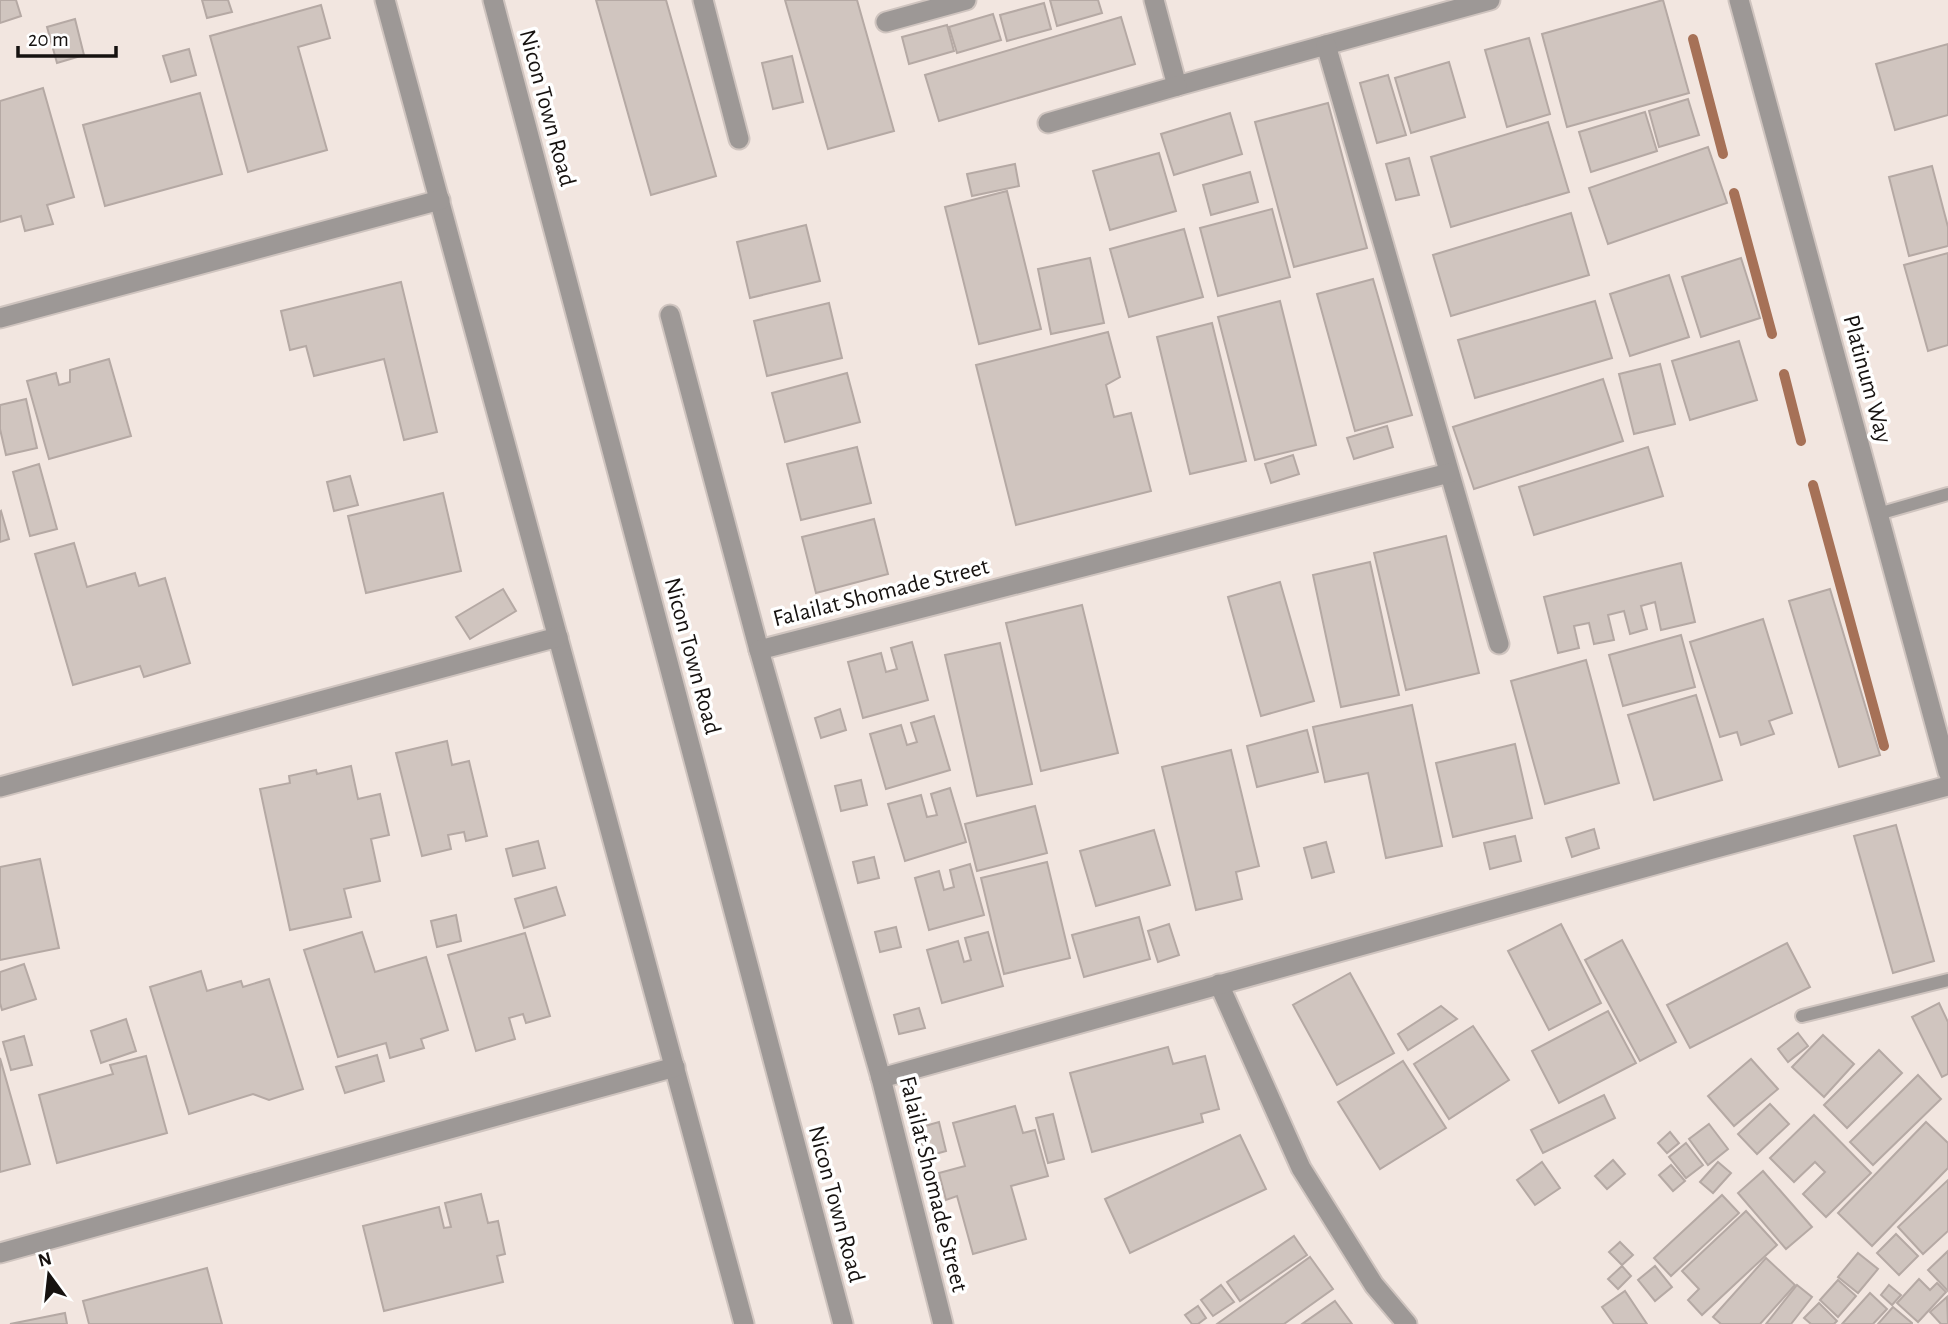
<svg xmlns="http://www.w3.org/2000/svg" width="1948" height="1324" font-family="'Alegreya Sans',sans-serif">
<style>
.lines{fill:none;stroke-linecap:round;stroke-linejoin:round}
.stream{stroke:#a67157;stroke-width:10}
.building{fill:#d0c5bf;stroke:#b5a9a4;stroke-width:2}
.service-casing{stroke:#cfc4bf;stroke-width:16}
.minor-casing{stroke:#cfc4bf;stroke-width:23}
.tertiary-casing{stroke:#cfc4bf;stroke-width:23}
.service{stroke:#9d9896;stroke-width:12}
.minor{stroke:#9d9896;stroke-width:19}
.tertiary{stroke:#9d9896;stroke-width:19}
.labels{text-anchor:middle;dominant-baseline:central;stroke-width:7;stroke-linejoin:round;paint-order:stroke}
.street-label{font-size:24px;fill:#161210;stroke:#fff}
</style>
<rect width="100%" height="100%" fill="#f2e6e0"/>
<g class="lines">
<!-- stream -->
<g class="stream">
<path d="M1693,39L1723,154"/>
<path d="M1734,193L1772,334"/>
<path d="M1784,374L1801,441"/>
<path d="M1813,485L1884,746"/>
</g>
</g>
<!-- building -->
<g class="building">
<path d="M0,0H16L21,16L0,23Z"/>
<path d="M202,0H228L232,12L207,18Z"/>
<path d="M596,0H666L716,176L651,195Z"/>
<path d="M785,0H857L894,131L828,149Z"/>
<path d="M1050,0H1098L1102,13L1057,26Z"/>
<path d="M1663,0L1689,93L1567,127L1542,34Z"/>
<path d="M1044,3L1051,29L1007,41L1000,15Z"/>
<path d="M321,5L330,38L298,47L327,150L248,172L210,36Z"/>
<path d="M993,14L1001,40L957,53L949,27Z"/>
<path d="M1121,17L1135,64L939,121L925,75Z"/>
<path d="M75,19L84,55L57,63L47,27Z"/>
<path d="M947,25L954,51L909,64L902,37Z"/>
<path d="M1529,38L1550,114L1507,127L1485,50Z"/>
<path d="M1948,44V115L1895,130L1876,64Z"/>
<path d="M189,49L196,75L171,82L163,56Z"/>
<path d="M792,56L803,102L773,109L762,63Z"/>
<path d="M1449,62L1465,117L1411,133L1395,78Z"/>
<path d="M1388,75L1406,135L1377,143L1360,83Z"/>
<path d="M43,88L74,197L47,205L53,224L25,231L21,216L0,222V101Z"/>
<path d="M200,93L222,174L105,206L83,125Z"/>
<path d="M1688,99L1699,135L1659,147L1649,111Z"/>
<path d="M1328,103L1367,248L1294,267L1255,122Z"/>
<path d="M1645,112L1657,151L1591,172L1579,132Z"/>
<path d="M1230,113L1242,154L1174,175L1161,134Z"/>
<path d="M1548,122L1569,192L1451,227L1431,157Z"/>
<path d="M1708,147L1727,203L1608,244L1589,188Z"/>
<path d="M1159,153L1176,211L1110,230L1093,171Z"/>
<path d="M1409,158L1419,195L1396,200L1386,164Z"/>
<path d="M1015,164L1019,186L972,196L967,174Z"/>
<path d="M1932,166L1948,227V246L1909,256L1889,177Z"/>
<path d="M1250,172L1258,202L1211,215L1203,185Z"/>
<path d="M1007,191L1041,329L979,344L945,207Z"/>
<path d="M1272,209L1290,277L1218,296L1200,228Z"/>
<path d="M1571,213L1589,275L1451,316L1433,255Z"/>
<path d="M806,225L820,281L750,298L737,242Z"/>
<path d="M1184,229L1203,297L1129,317L1110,249Z"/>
<path d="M1948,253V345L1928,351L1904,265Z"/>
<path d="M1090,258L1104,323L1051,334L1038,269Z"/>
<path d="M1741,258L1760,318L1701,337L1682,277Z"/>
<path d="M1669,275L1689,337L1630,356L1610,294Z"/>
<path d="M1373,279L1412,415L1355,431L1317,294Z"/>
<path d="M401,282L437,432L404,440L384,359L314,376L306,346L290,350L281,311Z"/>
<path d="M1280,301L1316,445L1255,460L1218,317Z"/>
<path d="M1595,301L1612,358L1475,398L1458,340Z"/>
<path d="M829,303L842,358L767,376L754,321Z"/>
<path d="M1212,323L1246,461L1190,474L1157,337Z"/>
<path d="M1108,332L1120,377L1106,385L1114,417L1131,413L1151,491L1016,525L976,365Z"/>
<path d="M1739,341L1757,400L1690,420L1672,361Z"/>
<path d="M109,359L131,436L49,459L27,381L56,373L59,385L70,382V370Z"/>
<path d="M1660,364L1675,424L1634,434L1619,374Z"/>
<path d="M847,373L860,422L785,442L772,393Z"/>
<path d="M1603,379L1623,441L1474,489L1453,427Z"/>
<path d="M26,399L37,448L6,455L0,429V405Z"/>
<path d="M1387,426L1393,447L1354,459L1347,438Z"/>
<path d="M857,447L871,503L801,520L787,464Z"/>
<path d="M1648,447L1663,496L1534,535L1519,487Z"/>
<path d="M1293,455L1299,474L1271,483L1265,464Z"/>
<path d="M39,464L57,529L30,536L13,472Z"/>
<path d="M350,476L358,505L334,511L327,482Z"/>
<path d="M443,493L461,571L366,593L348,516Z"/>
<path d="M1,511L9,539L0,542V512Z"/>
<path d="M874,519L888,574L816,593L802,537Z"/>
<path d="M1446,536L1479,673L1406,690L1374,553Z"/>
<path d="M74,543L87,587L135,573L139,586L165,578L190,663L144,677L140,666L73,685L35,554Z"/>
<path d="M1370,562L1399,695L1341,707L1313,575Z"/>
<path d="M1681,563L1695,622L1661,630L1655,602L1641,606L1647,629L1630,634L1624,611L1608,615L1614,640L1594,644L1589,623L1574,626L1579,648L1558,653L1544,597Z"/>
<path d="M1280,582L1314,701L1261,716L1228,597Z"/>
<path d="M503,589L516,611L470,639L456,617Z"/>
<path d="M1830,589L1880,755L1839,767L1789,601Z"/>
<path d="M1082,605L1118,753L1041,771L1006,623Z"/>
<path d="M1763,619L1792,713L1769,721L1774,734L1741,745L1737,732L1720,737L1690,642Z"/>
<path d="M1681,635L1695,687L1623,706L1609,655Z"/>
<path d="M912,642L928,700L863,718L848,662L881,653L886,672L897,669L891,648Z"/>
<path d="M1000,643L1032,784L977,796L945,655Z"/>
<path d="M1586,660L1619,783L1545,804L1511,681Z"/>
<path d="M1696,695L1722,780L1654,800L1628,715Z"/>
<path d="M1412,705L1442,846L1386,858L1368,773L1325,782L1313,727Z"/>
<path d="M840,709L846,730L821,738L815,718Z"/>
<path d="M934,716L950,770L886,789L870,734L901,725L907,745L917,742L911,723Z"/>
<path d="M1307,730L1318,772L1257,787L1247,746Z"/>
<path d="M447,741L452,765L469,761L487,836L466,841L464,832L448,835L451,849L422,856L396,753Z"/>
<path d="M1515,744L1532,818L1453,837L1436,763Z"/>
<path d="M1231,750L1259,866L1236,872L1242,899L1196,910L1162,767Z"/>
<path d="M351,766L358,799L380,794L389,835L371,839L380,881L344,889L351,917L290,930L260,789L290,783L289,776L316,770L317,774Z"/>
<path d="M861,780L867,805L841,811L835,786Z"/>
<path d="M950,788L966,842L905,861L888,804L921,795L927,817L937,815L931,794Z"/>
<path d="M1035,806L1047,853L977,871L965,824Z"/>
<path d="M1896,825L1934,961L1893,973L1854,836Z"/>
<path d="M1594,829L1599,848L1572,857L1566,838Z"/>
<path d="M1154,830L1170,885L1096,906L1080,851Z"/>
<path d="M1515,836L1521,861L1490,869L1484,843Z"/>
<path d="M538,841L545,868L513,876L506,849Z"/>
<path d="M1326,842L1334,872L1312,878L1304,848Z"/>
<path d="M874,857L879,878L858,883L853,862Z"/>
<path d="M40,859L59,948L0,960V867Z"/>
<path d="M1047,862L1070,958L1004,974L981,878Z"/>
<path d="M970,864L984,915L929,930L915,878L939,871L944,890L954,887L950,870Z"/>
<path d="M556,887L565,915L524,928L515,899Z"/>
<path d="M456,915L461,941L437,947L431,921Z"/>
<path d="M1139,917L1150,959L1084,977L1072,935Z"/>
<path d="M1169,924L1179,955L1158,962L1148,931Z"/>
<path d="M1561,924L1601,1003L1549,1030L1508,951Z"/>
<path d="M896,927L901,947L880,952L875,932Z"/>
<path d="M362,932L375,972L426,957L448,1030L421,1039L424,1048L390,1058L386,1043L338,1057L304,950Z"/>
<path d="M988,932L1003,986L942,1003L927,950L958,941L964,962L971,960L965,938Z"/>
<path d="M525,933L550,1016L526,1023L523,1014L509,1018L515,1039L476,1051L448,955Z"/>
<path d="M1622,940L1676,1042L1640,1061L1585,960Z"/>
<path d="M1787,943L1810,987L1690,1048L1667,1005Z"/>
<path d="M24,964L36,999L2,1010L0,1003V972Z"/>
<path d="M201,971L207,991L241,981L243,987L269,979L303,1089L269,1100L253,1094L189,1114L150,987Z"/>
<path d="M1350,973L1394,1053L1337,1085L1293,1005Z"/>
<path d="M1939,1003L1948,1022V1074L1942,1077L1912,1017Z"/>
<path d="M1441,1006L1457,1019L1408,1050L1398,1034Z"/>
<path d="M919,1008L925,1028L899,1034L894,1015Z"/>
<path d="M1608,1011L1636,1063L1559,1103L1532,1051Z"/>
<path d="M126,1019L136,1051L101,1063L91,1031Z"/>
<path d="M1473,1026L1509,1080L1449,1119L1414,1064Z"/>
<path d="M1798,1033L1808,1046L1788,1062L1778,1049Z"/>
<path d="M1823,1035L1854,1064L1824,1097L1792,1067Z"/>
<path d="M24,1036L32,1065L11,1070L3,1042Z"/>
<path d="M1168,1047L1173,1064L1205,1056L1219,1109L1201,1114L1203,1122L1092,1152L1070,1073Z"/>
<path d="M1879,1050L1902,1073L1847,1128L1824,1105Z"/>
<path d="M377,1055L384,1081L345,1093L336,1067Z"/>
<path d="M146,1056L167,1133L57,1163L39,1095L113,1074L110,1065Z"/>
<path d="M0,1058L30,1164L0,1172Z"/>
<path d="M1751,1059L1778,1089L1734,1126L1708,1096Z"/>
<path d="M1403,1061L1446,1128L1380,1169L1338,1102Z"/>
<path d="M1918,1075L1941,1099L1873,1165L1850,1142Z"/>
<path d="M1604,1095L1615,1118L1543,1153L1531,1130Z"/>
<path d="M1770,1104L1789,1124L1757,1154L1738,1134Z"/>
<path d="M1015,1106L1023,1133L1035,1130L1048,1176L1011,1186L1026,1239L973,1254L957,1196L946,1200L939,1173L965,1166L953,1123Z"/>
<path d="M1053,1114L1064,1159L1048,1163L1036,1118Z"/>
<path d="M1814,1115L1871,1173L1826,1217L1803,1194L1825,1172L1815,1162L1794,1182L1770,1158Z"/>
<path d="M939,1122L946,1151L925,1157L918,1128Z"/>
<path d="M1926,1122L1948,1143V1168L1872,1246L1838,1213Z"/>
<path d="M1709,1124L1728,1149L1708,1165L1689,1139Z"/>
<path d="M1670,1132L1679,1143L1667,1153L1658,1143Z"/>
<path d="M1240,1135L1266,1189L1130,1253L1105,1199Z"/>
<path d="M1686,1143L1703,1165L1686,1178L1669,1157Z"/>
<path d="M1613,1160L1625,1174L1607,1189L1595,1176Z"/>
<path d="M1542,1162L1560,1188L1535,1205L1517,1180Z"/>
<path d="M1718,1162L1731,1173L1713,1193L1700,1182Z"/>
<path d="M1671,1165L1685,1181L1673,1191L1659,1175Z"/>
<path d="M1763,1171L1812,1227L1786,1249L1738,1193Z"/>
<path d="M1948,1180V1231L1923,1254L1898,1227Z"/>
<path d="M481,1194L488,1223L498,1221L505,1254L497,1256L503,1282L384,1311L363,1226L439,1207L444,1228L451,1227L445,1203Z"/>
<path d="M1722,1195L1739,1213L1671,1276L1654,1258Z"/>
<path d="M1746,1211L1777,1245L1702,1315L1688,1300L1699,1289L1682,1271Z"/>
<path d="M1896,1234L1918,1256L1899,1275L1877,1253Z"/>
<path d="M1294,1236L1307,1255L1240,1301L1227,1282Z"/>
<path d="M1620,1242L1633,1255L1622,1265L1609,1252Z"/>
<path d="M1948,1251V1291L1928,1270Z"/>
<path d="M1858,1253L1878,1269L1858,1293L1838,1277Z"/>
<path d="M1310,1257L1333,1289L1284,1324H1217Z"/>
<path d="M1766,1258L1795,1285L1760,1324H1721L1713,1317Z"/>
<path d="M1622,1266L1631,1276L1618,1289L1608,1279Z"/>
<path d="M1655,1266L1672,1287L1655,1301L1638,1280Z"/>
<path d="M207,1268L222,1324H89L83,1301Z"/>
<path d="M1919,1279L1930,1290L1937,1283L1946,1292L1918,1322L1897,1303Z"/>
<path d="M1838,1280L1856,1296L1838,1317L1820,1300Z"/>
<path d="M1221,1285L1234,1302L1213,1316L1201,1300Z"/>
<path d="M1797,1285L1812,1297L1791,1324H1766Z"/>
<path d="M1889,1285L1901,1295L1892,1305L1881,1295Z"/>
<path d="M1625,1291L1647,1324H1614L1602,1307Z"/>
<path d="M1870,1293L1887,1309L1873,1324H1842Z"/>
<path d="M1947,1297L1948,1324H1941L1930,1312Z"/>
<path d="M1335,1301L1352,1324H1302Z"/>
<path d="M1819,1303L1837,1321L1834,1324H1811L1804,1318Z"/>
<path d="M1198,1306L1206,1318L1198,1324H1192L1185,1315Z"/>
<path d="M1893,1307L1912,1323V1324H1878Z"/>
<path d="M65,1313L67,1324H10Z"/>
</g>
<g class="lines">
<!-- service casing -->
<g class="service-casing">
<g id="service">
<path d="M1878,514L1948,494"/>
<path d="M1802,1016L1948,980"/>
</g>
</g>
<!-- minor casing -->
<g class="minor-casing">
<g id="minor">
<path d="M385,0L744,1324"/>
<path d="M493,0L843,1324"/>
<path d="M703,0L739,139"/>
<path d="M1154,0L1177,86L1490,0"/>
<path d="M886,22L966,0"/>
<path d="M1326,45L1499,644"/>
<path d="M1048,123L1177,86"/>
<path d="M670,315L759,650"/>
<path d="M0,318L440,200"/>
<path d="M0,787L558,637"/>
<path d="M1219,984L1301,1168L1374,1285L1407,1324"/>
<path d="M881,1078L1701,852L1948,786"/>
<path d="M0,1253L675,1067"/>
<path d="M943,1324L881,1078L759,650L1449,473"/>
</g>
</g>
<!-- tertiary casing -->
<g class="tertiary-casing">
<path id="tertiary" d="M1739,0L1948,772"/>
</g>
<!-- service -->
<use href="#service" class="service"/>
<!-- minor -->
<use href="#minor" class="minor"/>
<!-- tertiary -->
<use href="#tertiary" class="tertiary"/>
</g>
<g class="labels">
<!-- street labels -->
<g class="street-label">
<text transform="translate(547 108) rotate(75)">Nicon Town Road</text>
<text transform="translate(1867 379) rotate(75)">Platinum Way</text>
<text transform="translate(881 593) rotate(-14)">Falailat Shomade Street</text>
<text transform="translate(692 656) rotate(75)">Nicon Town Road</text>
<text transform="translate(933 1184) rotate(76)">Falailat Shomade Street</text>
<text transform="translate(836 1204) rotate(75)">Nicon Town Road</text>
</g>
</g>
<!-- north arrow -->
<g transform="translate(49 1275) rotate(345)" stroke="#ffffff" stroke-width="5" paint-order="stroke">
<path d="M0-5L12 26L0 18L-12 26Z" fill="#161210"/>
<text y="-10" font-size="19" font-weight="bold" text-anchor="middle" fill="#161210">N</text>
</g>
<!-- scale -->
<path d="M18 46v10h98v-10" fill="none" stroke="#161210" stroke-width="3.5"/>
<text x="28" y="46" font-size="21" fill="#161210" stroke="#ffffff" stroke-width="5" paint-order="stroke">20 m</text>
</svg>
